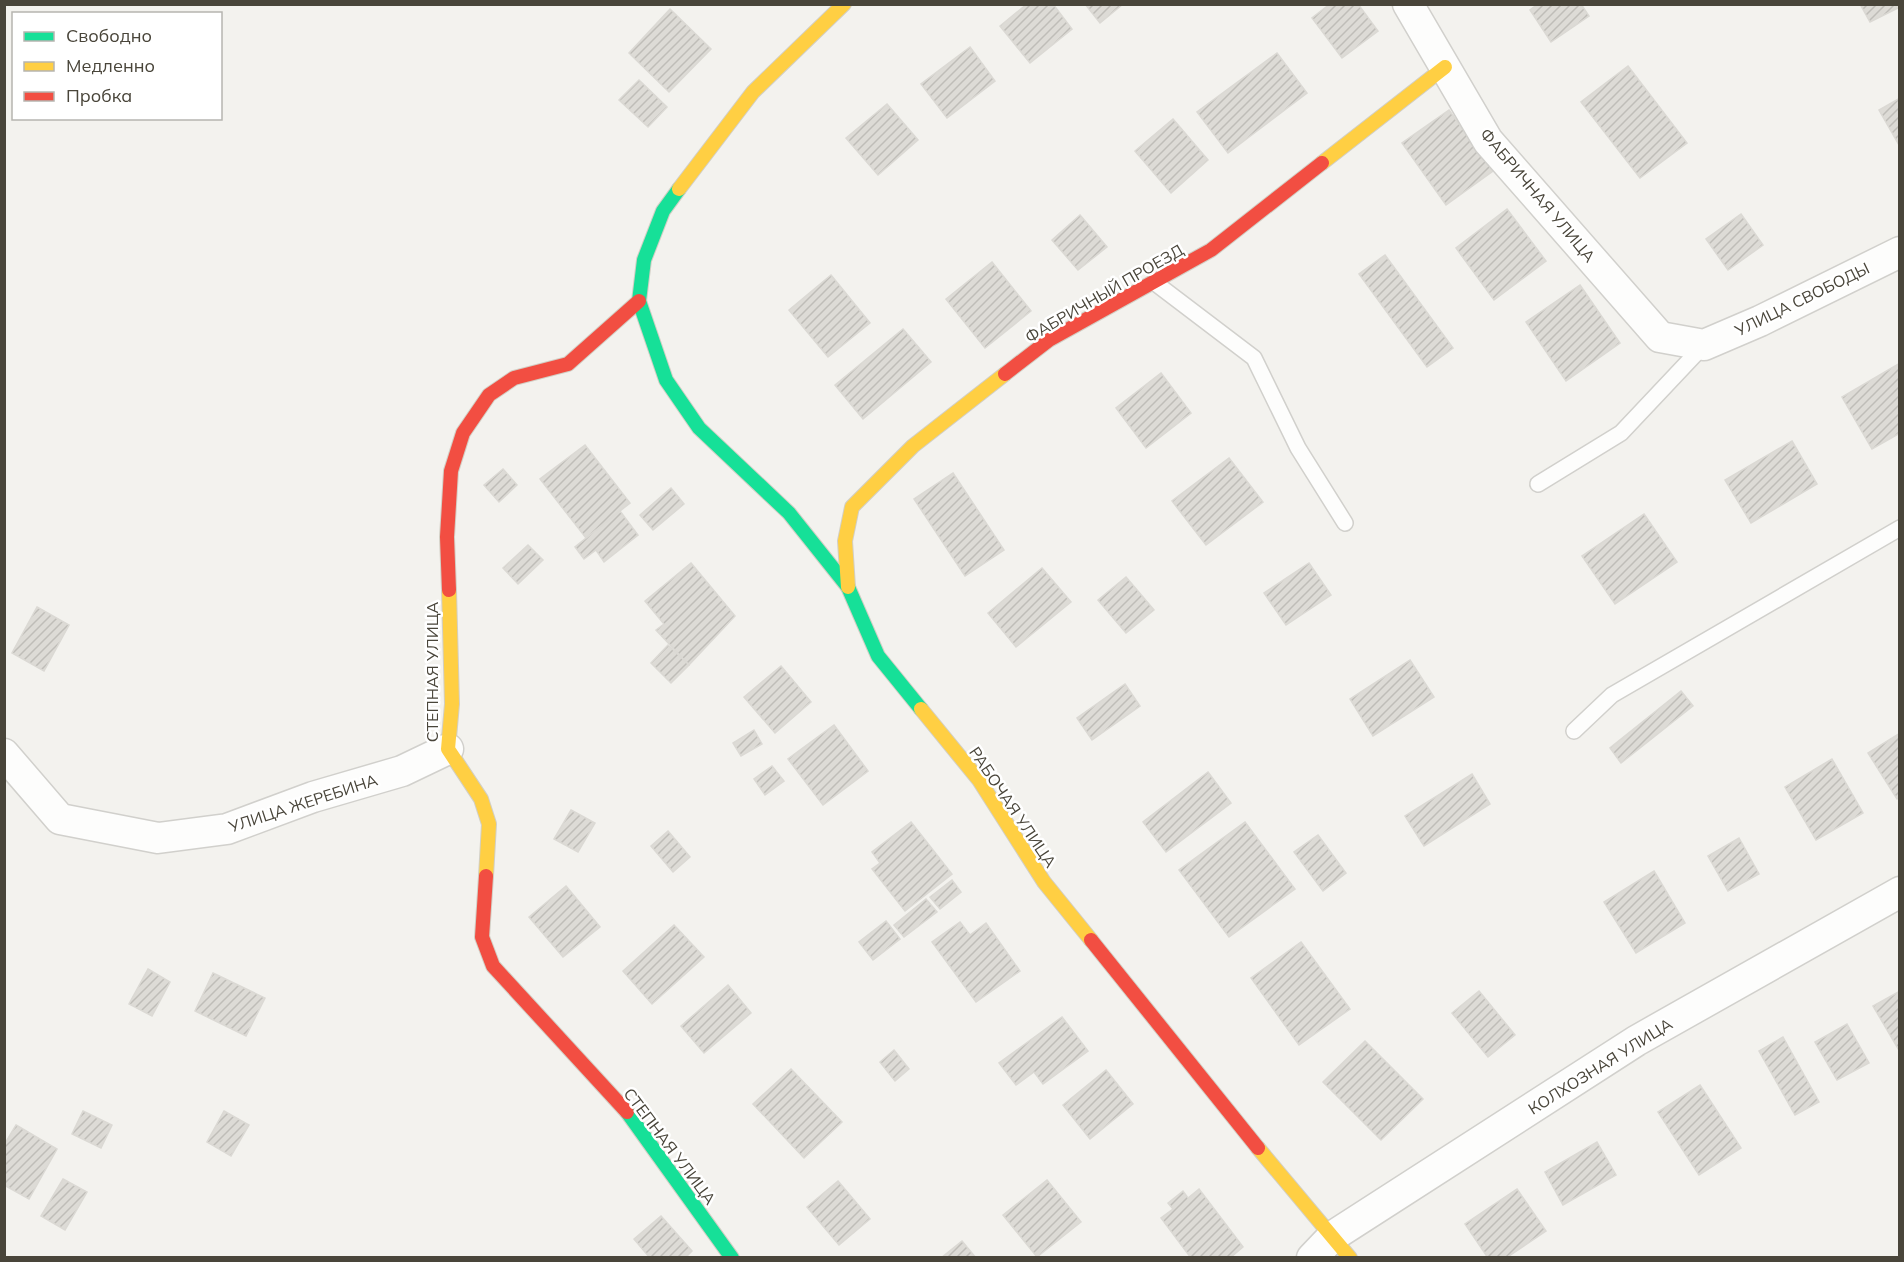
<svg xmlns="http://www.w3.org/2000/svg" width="1904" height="1262" font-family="Mulish,sans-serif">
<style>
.building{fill:url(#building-hatch);stroke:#dbd9d4;stroke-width:1.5}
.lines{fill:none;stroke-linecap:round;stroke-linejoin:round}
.lane-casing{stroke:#d1d0cc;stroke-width:18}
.street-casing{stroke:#d1d0cc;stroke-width:33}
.fast-casing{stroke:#d2cfc5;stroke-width:16}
.slow-casing{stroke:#d2cfc5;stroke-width:16}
.jam-casing{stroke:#d2cfc5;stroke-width:16}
.lane{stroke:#fdfdfc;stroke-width:15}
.street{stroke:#fdfdfc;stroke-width:30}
.fast{stroke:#16e098;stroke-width:14}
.slow{stroke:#ffcf43;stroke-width:14}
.jam{stroke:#f24e42;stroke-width:14}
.labels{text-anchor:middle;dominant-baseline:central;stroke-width:5;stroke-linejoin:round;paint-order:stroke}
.street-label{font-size:16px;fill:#49453a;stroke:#fff}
</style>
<defs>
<pattern id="building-hatch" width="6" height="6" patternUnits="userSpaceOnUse" patternTransform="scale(1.5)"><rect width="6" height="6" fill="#dddbd6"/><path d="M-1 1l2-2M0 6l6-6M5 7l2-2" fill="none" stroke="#bfbdb8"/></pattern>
</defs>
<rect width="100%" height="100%" fill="#f3f2ee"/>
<!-- building -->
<g class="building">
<path d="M1027,4H1053L1072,29L1030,63L1000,26Z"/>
<path d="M1085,4H1123L1100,23Z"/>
<path d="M1330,4H1358L1378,31L1342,58L1312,18Z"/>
<path d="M1538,4H1581L1589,16L1551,42L1530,10Z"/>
<path d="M1860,4H1900V7L1870,22Z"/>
<path d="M670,9L711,49L669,92L629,53Z"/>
<path d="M970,47L995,81L947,118L921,84Z"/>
<path d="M1277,53L1307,93L1228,153L1197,112Z"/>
<path d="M1628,66L1687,143L1640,178L1581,102Z"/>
<path d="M639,80L667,107L648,127L619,100Z"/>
<path d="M1900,98V144L1899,145L1879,110Z"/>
<path d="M887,104L918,140L878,175L846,138Z"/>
<path d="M1449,110L1493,171L1446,205L1402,143Z"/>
<path d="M1173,119L1208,160L1171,193L1135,151Z"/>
<path d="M1507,209L1546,261L1494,300L1456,248Z"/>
<path d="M1741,214L1763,245L1728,270L1706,239Z"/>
<path d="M1080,215L1107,247L1078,270L1052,240Z"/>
<path d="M1385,255L1453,348L1427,367L1359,274Z"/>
<path d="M992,262L1031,311L985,348L946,299Z"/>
<path d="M831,275L870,323L828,357L789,310Z"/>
<path d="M1580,285L1620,343L1566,381L1526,322Z"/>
<path d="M903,329L931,362L863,419L835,385Z"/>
<path d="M1900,363V433L1872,449L1842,397Z"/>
<path d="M1161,373L1191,413L1146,448L1116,408Z"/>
<path d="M1792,441L1817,484L1751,523L1725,480Z"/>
<path d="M585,445L630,503L586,538L540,479Z"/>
<path d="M1229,458L1263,502L1206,545L1172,501Z"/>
<path d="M503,469L517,485L499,502L484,485Z"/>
<path d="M953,473L1004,550L965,576L914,499Z"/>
<path d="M671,488L684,504L653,530L640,515Z"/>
<path d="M620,511L638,535L604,562L596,550L584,559L575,547Z"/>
<path d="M1644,514L1677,562L1615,604L1582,556Z"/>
<path d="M528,545L543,560L518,584L503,568Z"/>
<path d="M691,563L735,616L689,665L656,630L664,624L645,601Z"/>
<path d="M1309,563L1331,595L1286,625L1264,593Z"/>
<path d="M1042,568L1071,602L1016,647L988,613Z"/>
<path d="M1126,577L1154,610L1126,633L1098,600Z"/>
<path d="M37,607L69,625L44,671L12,653Z"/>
<path d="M668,645L689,665L671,683L651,663Z"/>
<path d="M1410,660L1434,697L1373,736L1350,699Z"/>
<path d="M781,666L811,702L775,733L744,697Z"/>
<path d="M1125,684L1140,706L1092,740L1077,718Z"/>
<path d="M1681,691L1693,706L1621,763L1610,748Z"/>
<path d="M834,725L868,771L823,805L788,759Z"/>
<path d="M754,730L762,744L741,756L733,743Z"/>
<path d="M1900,733V797L1897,799L1868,753Z"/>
<path d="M1832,759L1863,813L1816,840L1785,787Z"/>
<path d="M772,766L784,781L765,795L754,779Z"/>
<path d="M1208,772L1231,803L1166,852L1143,822Z"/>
<path d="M1472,774L1490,804L1424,846L1405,816Z"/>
<path d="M571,810L595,823L578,852L554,839Z"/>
<path d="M911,822L952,874L905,911L872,869L880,863L872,852Z"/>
<path d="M1245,822L1295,889L1229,937L1179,870Z"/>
<path d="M668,831L690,857L673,872L651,846Z"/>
<path d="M1318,835L1346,873L1323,891L1294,852Z"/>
<path d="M1739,838L1759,874L1728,891L1708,856Z"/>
<path d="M1654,871L1685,923L1636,953L1604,902Z"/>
<path d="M952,880L961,892L940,909L930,897Z"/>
<path d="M566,886L600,927L563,957L529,917Z"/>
<path d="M926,899L937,912L904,937L894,925Z"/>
<path d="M886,921L900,939L873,960L859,942Z"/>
<path d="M960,922L970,935L986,923L1020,971L976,1002L932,942Z"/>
<path d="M674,925L704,957L652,1004L623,971Z"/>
<path d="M1301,942L1350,1009L1299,1045L1251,978Z"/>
<path d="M148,969L170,982L152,1016L129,1004Z"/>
<path d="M213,973L265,998L246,1036L195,1011Z"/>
<path d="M728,985L751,1013L704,1053L681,1026Z"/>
<path d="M1479,991L1515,1035L1488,1057L1452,1013Z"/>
<path d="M1900,991V1052L1873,1006Z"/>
<path d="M1062,1017L1088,1051L1043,1084L1034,1072L1016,1085L999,1063Z"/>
<path d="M1847,1024L1869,1063L1837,1080L1815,1042Z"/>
<path d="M1783,1037L1819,1102L1795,1115L1759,1051Z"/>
<path d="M1365,1041L1423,1099L1381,1140L1323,1082Z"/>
<path d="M894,1050L909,1069L895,1081L880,1062Z"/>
<path d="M791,1069L842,1122L804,1158L753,1104Z"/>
<path d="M1106,1070L1133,1104L1090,1139L1063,1105Z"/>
<path d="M1700,1085L1741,1148L1699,1175L1658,1112Z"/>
<path d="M83,1111L112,1125L101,1148L72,1134Z"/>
<path d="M224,1111L249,1125L231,1156L207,1142Z"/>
<path d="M16,1125L57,1149L29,1199L4,1185V1145Z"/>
<path d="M1597,1142L1616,1175L1563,1205L1545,1172Z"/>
<path d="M63,1179L87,1192L65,1230L41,1216Z"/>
<path d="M1047,1180L1081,1222L1037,1257L1003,1215Z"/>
<path d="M838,1181L870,1219L839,1245L807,1207Z"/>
<path d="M1199,1189L1243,1247L1230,1258H1191L1161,1218L1173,1209L1168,1203L1183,1191L1188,1198Z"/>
<path d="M1517,1189L1546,1231L1506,1258H1488L1465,1224Z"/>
<path d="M661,1216L692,1251L685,1258H650L634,1239Z"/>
<path d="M962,1241L976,1258H941Z"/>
</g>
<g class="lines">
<!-- lane casing -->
<g class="lane-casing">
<g id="lane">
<path d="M1154,282L1254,358L1298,448L1345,523"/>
<path d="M1538,484L1621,433L1704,345"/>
<path d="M1574,731L1612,695L1900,528"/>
</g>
</g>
<!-- street casing -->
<g class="street-casing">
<g id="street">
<path d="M1408,4L1488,141L1660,337L1704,345L1760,321L1900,252"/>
<path d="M4,754L60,819L158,838L227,829L313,797L402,771L448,749"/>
<path d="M1312,1258L1333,1236L1636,1041L1900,892"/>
</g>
</g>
<!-- fast casing -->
<g class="fast-casing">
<g id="fast">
<path d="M679,189L663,211L644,260L639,301L666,380L699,428L789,513L848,587L878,656L921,709"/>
<path d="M627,1112L732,1258"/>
</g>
</g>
<!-- slow casing -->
<g class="slow-casing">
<g id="slow">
<path d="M1322,163L1445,67"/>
<path d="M679,189L753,92L844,4"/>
<path d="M848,587L845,541L852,507L913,446L1005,374"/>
<path d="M449,590L452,704L448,749L481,799L489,824L486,876"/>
<path d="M921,709L979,780L1044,882L1091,940"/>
<path d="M1258,1148L1350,1258"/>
</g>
</g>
<!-- jam casing -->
<g class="jam-casing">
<g id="jam">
<path d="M1005,374L1049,340L1211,250L1322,163"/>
<path d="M449,590L447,537L451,471L463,433L489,395L514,378L568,364L639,301"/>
<path d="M486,876L482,937L493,966L627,1112"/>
<path d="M1091,940L1258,1148"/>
</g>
</g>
<!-- lane -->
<use href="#lane" class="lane"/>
<!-- street -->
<use href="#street" class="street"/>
<!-- fast -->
<use href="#fast" class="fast"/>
<!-- slow -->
<use href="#slow" class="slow"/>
<!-- jam -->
<use href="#jam" class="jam"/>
</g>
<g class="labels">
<!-- street labels -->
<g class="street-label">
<text transform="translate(1538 195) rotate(50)">ФАБРИЧНАЯ УЛИЦА</text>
<text transform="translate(1104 293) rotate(-30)">ФАБРИЧНЫЙ ПРОЕЗД</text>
<text transform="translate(1802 299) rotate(-26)">УЛИЦА СВОБОДЫ</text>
<text transform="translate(432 672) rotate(-90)">СТЕПНАЯ УЛИЦА</text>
<text transform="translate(303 803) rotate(-18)">УЛИЦА ЖЕРЕБИНА</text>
<text transform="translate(1013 807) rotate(56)">РАБОЧАЯ УЛИЦА</text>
<text transform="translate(1600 1066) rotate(-32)">КОЛХОЗНАЯ УЛИЦА</text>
<text transform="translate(670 1146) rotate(53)">СТЕПНАЯ УЛИЦА</text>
</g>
</g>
<!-- border -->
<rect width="1904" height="1262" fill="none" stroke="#49453a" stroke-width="12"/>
<!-- legend -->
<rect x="12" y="12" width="210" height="108" fill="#ffffff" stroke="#b6b5b0" stroke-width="1.5"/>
<rect x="24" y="32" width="30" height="9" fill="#16e098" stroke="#b6b5b0" stroke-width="1.5"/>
<text x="66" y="42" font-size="18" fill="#49453a">Свободно</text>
<rect x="24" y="62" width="30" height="9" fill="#ffcf43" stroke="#b6b5b0" stroke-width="1.5"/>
<text x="66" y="72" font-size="18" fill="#49453a">Медленно</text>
<rect x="24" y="92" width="30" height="9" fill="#f24e42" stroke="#b6b5b0" stroke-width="1.5"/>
<text x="66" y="102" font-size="18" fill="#49453a">Пробка</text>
</svg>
